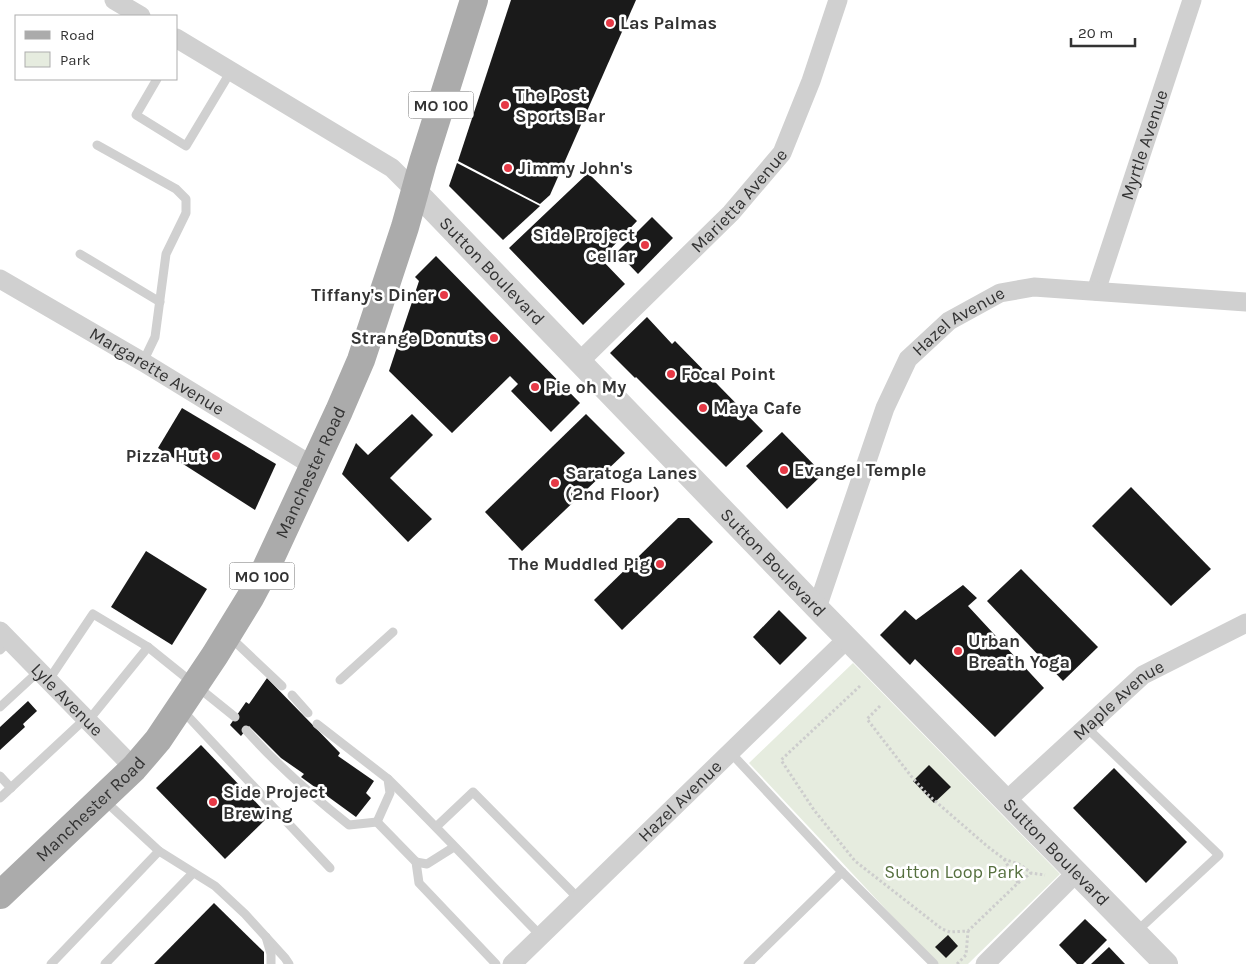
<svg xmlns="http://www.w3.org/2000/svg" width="1246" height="964" font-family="Karla,sans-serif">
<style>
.green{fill:#e6ecdf}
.building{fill:#1a1a1a}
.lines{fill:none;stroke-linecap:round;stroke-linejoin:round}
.path{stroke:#cdcdcd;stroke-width:3;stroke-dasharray:2.5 2.5;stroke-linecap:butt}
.service{stroke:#d0d0d0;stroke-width:9}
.minor{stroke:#d0d0d0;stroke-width:19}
.tertiary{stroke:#d0d0d0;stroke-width:24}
.primary{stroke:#ababab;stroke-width:28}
.poi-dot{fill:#e63946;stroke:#fff;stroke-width:2}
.labels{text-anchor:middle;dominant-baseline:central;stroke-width:5;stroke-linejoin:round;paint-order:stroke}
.shield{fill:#fff;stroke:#707070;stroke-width:1}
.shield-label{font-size:16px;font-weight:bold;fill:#333}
.poi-label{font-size:18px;font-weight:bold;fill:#333;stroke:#fff;text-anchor:start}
.street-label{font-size:18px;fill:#333;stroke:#fff}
.park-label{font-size:18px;fill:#56703f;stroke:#fff}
</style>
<rect width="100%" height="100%" fill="#fff"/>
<!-- green -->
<path class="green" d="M853,663L1060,874L968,964H937L749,763Z"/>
<!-- building -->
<g class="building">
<path d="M511,0H636L550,195L540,204L458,161Z"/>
<path d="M457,163L540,206L503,240L449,186Z"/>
<path d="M588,173L637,221L601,259L625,284L583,325L509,248Z"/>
<path d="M652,217L673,238L638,274L617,252Z"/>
<path d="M436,256L580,403L551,432L511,391L518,384L510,376L452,433L389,371L419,281L415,277Z"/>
<path d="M647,317L672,344L675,341L763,431L726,467L636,377L635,378L610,353Z"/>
<path d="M182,408L276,464L255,510L158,448Z"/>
<path d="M412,414L433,435L390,478L432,519L408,542L342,474L356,443L368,455Z"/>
<path d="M586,414L625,453L522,551L485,512Z"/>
<path d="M782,432L823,474L787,509L746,466Z"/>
<path d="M1131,487L1211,569L1171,606L1092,526Z"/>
<path d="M678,518H689L713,542L622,630L594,600Z"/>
<path d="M146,551L207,589L172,645L111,607Z"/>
<path d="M1021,569L1098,647L1063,681L987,601Z"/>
<path d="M963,585L977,598L968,606L1044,688L995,737L915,659L910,665L880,635L905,610L916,620Z"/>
<path d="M779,610L807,638L780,665L753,637Z"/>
<path d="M267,678L340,753L338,756L374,781L366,793L371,798L356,817L301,777L304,774L281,758L249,726L241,736L230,725L246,702L249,704Z"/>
<path d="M28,701L37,711L23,724L25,727L0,750V727Z"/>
<path d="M201,745L269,816L225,859L156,788Z"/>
<path d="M929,765L951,787L934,803L913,781Z"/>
<path d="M1114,768L1187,842L1146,883L1073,808Z"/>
<path d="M214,903L264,952V964H154Z"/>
<path d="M1085,919L1107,940L1083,964H1077L1059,945Z"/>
<path d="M948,935L958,946L946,958L935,947Z"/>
<path d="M1109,947L1125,964H1091Z"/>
</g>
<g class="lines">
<!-- path -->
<g class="path">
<path d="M860,686L781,760L814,810L855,861L942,929L950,932L968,931L1018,883L1004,859"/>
<path d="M880,706L867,719L911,776L927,794L987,846L1004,859L1021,865L1031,873L1045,875"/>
<path d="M1018,883L1031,873"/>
<path d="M957,964L966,955L968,931"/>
</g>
<!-- service -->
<g class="service">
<path d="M157,79L136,115L186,146L231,71"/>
<path d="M97,145L176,189L186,199V213L166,254L155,337L143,362"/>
<path d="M80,254L160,302"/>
<path d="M229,636L282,686"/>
<path d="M0,650L9,641"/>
<path d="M340,680L393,632"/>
<path d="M48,681L93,614L148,647L235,717"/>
<path d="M292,695L308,713"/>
<path d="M0,707L39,671"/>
<path d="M182,710L330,868"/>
<path d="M88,721L148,647"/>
<path d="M317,724L388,779L390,793L377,822"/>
<path d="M1086,727L1219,855L1136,932"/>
<path d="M246,730C278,766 311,795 349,825L377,822"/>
<path d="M730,752L842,872L934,964"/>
<path d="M0,776L11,788"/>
<path d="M388,779C440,830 490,884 541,936"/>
<path d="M0,798L86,718"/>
<path d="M377,822L416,862L419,883L496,964"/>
<path d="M436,827L473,792L579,899"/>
<path d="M159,851L215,886L245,914L285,958L289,964"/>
<path d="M416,862L427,864L454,847"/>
<path d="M266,937L271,954V964"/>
<path d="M51,964L159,851L104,800"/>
<path d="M105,964L193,873"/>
<path d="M748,964L842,872"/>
</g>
<!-- minor -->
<g class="minor">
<path d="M114,0L141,16"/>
<path d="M176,38L392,168L415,191"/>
<path id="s1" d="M0,279L143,362L313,466"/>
<path id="s2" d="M1096,291L1192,0"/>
<path id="s3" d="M580,361L731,213L782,153L811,81L838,0"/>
<path id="s4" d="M817,608L885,408L908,359L949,321L1000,293L1034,287L1246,302"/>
<path id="s5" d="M0,631L134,768"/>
<path id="s6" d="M1007,800L1143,675L1246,623"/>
<path id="s7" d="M512,964L848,638"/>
<path d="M985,964L1077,872"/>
</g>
<!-- tertiary -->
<path class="tertiary" id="s8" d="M415,191L817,608L1166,964"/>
<!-- primary -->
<path class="primary" id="s9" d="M0,895L134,768L158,740L215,655L250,598L267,566L339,411L361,360L405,227L423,162L474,0"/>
</g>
<!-- markers -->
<g class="poi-dot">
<circle cx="610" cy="23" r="5"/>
<circle cx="505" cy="105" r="5"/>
<circle cx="508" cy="168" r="5"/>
<circle cx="645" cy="245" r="5"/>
<circle cx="444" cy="295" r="5"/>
<circle cx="494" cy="338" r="5"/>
<circle cx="671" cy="374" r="5"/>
<circle cx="535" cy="387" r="5"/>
<circle cx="703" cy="408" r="5"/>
<circle cx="216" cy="456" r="5"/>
<circle cx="784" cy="470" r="5"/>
<circle cx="555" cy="483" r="5"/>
<circle cx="660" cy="564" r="5"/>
<circle cx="958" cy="651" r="5"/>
<circle cx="213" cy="802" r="5"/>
</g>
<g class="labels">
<!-- shield labels -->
<g class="shield">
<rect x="408.5" y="91.5" width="65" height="27" rx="4"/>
<rect x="229.5" y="562.5" width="65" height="27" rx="4"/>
</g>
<g class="shield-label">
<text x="441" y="105">MO 100</text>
<text x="262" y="576">MO 100</text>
</g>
<!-- poi labels -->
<g class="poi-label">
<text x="620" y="23">Las Palmas</text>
<text x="515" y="95">The Post<tspan x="515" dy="21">Sports Bar</tspan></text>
<text x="518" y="168">Jimmy John's</text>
<text x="635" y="235" text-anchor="end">Side Project<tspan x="635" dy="21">Cellar</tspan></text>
<text x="434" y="295" text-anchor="end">Tiffany's Diner</text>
<text x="484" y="338" text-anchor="end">Strange Donuts</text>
<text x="681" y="374">Focal Point</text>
<text x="545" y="387">Pie oh My</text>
<text x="713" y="408">Maya Cafe</text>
<text x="206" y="456" text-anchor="end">Pizza Hut</text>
<text x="794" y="470">Evangel Temple</text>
<text x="565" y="473">Saratoga Lanes<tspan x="565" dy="21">(2nd Floor)</tspan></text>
<text x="650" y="564" text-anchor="end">The Muddled Pig</text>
<text x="968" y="641">Urban<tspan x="968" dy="21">Breath Yoga</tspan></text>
<text x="223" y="792">Side Project<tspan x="223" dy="21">Brewing</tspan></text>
</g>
<!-- street labels -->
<g class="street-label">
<text stroke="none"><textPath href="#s2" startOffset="154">Myrtle Avenue</textPath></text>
<text stroke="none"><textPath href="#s3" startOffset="226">Marietta Avenue</textPath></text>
<text stroke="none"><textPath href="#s8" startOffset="111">Sutton Boulevard</textPath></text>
<text stroke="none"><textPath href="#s4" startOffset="329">Hazel Avenue</textPath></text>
<text stroke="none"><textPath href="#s1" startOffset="182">Margarette Avenue</textPath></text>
<text stroke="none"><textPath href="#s9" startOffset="530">Manchester Road</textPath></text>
<text stroke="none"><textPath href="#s8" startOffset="516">Sutton Boulevard</textPath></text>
<text stroke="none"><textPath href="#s5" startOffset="96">Lyle Avenue</textPath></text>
<text stroke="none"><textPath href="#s6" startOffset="150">Maple Avenue</textPath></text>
<text stroke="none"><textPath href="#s7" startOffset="234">Hazel Avenue</textPath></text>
<text stroke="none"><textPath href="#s9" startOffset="125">Manchester Road</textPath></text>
<text stroke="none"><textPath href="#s8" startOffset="921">Sutton Boulevard</textPath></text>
</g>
<!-- park labels -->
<g class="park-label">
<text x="954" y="872">Sutton Loop Park</text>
</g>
</g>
<!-- legend -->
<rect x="15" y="15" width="162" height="65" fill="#ffffff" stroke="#adadad"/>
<rect x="25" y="31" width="25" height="8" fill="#ababab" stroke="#adadad"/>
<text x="60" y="40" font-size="15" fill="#333333">Road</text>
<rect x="25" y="52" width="25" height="15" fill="#e6ecdf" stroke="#adadad"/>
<text x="60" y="65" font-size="15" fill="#333333">Park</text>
<!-- scale -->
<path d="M1071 38v8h64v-8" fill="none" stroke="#333333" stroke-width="2.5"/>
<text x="1078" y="38" font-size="15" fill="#333333" stroke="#ffffff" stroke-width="4" paint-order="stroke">20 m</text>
</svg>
